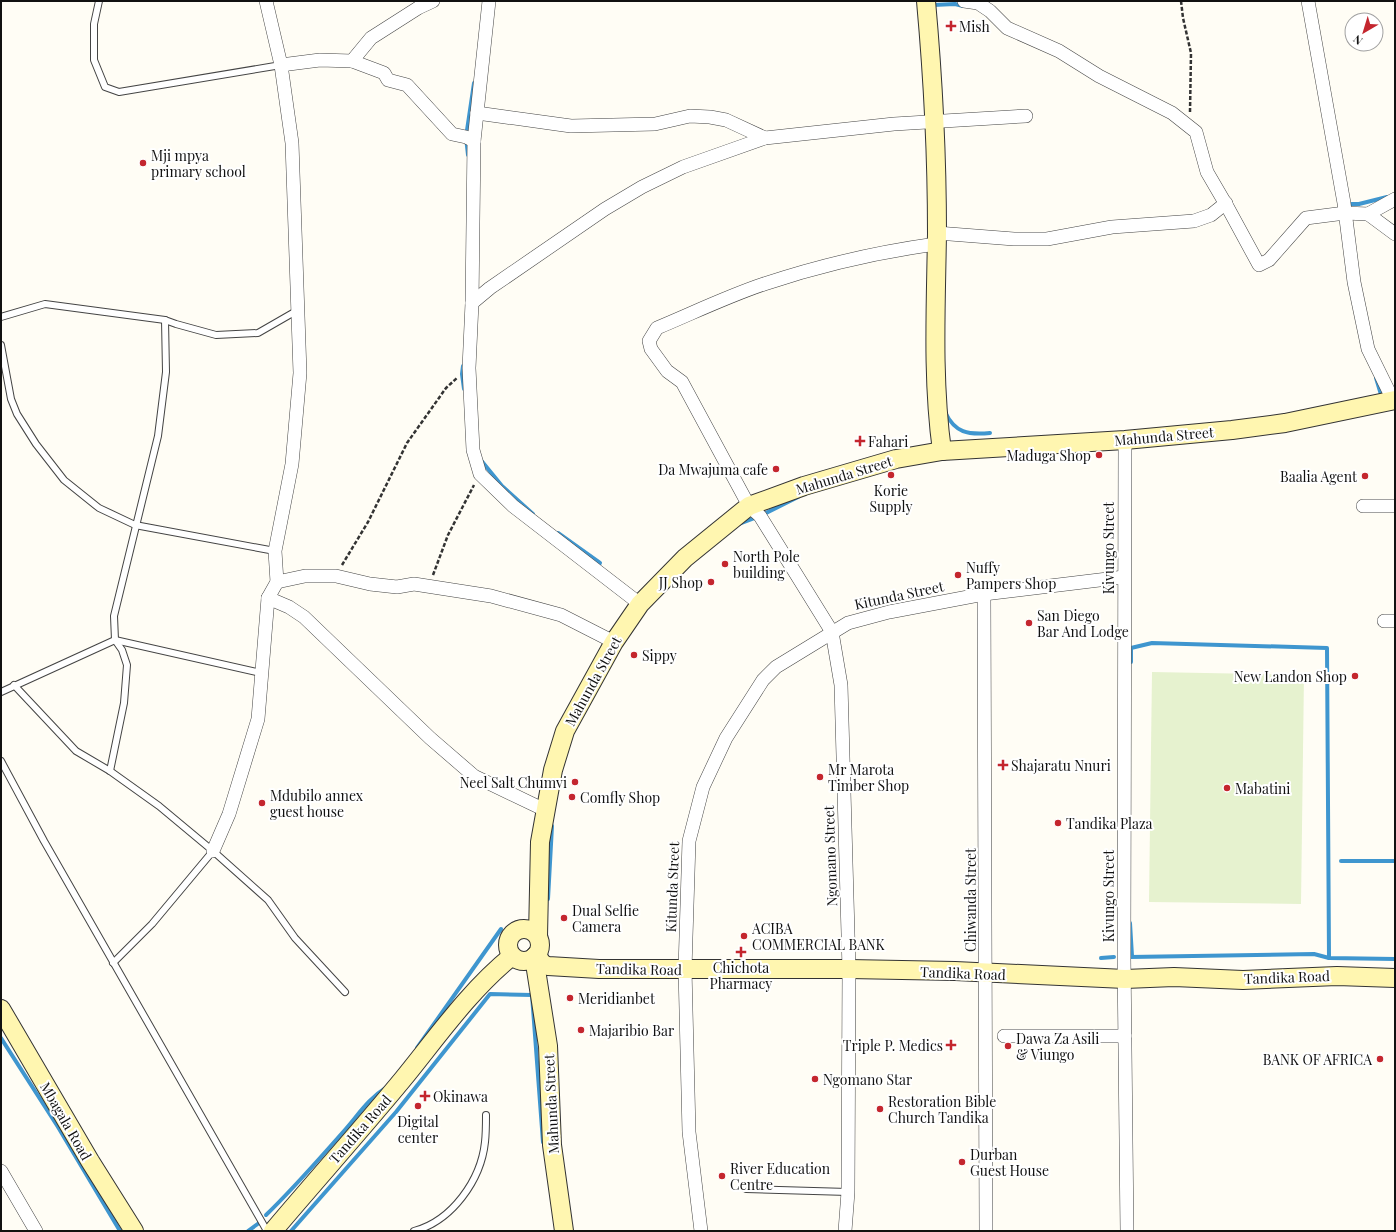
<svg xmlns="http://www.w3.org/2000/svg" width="1396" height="1232" font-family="'Playfair Display',serif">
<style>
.pitch{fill:#e6f2cf}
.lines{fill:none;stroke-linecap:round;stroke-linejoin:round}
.stream{stroke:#3f96cf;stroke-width:4}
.lane-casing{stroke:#444;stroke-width:8}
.street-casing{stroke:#444;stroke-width:14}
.secondary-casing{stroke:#333;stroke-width:20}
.path{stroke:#333;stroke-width:2.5;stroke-dasharray:4 2;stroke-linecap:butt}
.lane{stroke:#fff;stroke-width:6}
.street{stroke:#fff;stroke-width:13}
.secondary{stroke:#fff6b0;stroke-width:18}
.poi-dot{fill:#c4262e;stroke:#fff;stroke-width:1.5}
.labels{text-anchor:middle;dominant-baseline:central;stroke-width:4;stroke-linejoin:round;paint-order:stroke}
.poi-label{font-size:14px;fill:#111;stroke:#fff;text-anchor:start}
.street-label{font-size:14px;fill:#111;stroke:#fff}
</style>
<rect width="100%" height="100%" fill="#fffdf5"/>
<!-- pitch -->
<path class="pitch" d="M1152,672L1304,675L1301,904L1149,902Z"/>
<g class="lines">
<!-- stream -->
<g class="stream">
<path d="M933,8V5L955,4L963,6"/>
<path d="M468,155L466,137L474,83"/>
<path d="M1346,204H1359L1387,197"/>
<path d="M463,366L462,374L464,389"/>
<path d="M1376,378L1382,398"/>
<path d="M945,412C955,433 968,435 990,433"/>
<path d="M480,459L502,486L533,514"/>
<path d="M739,524L760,516L798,497"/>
<path d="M558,533L600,563"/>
<path d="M1131,662V648L1152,643L1327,648L1329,958"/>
<path d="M1341,861H1395"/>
<path d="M548,899L552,826"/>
<path d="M1130,923L1132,956"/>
<path d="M545,955L546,936"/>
<path d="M1130,957L1314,954L1329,958L1395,959"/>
<path d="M1101,958L1114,957"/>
<path d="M1,1038L58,1127L120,1231"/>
<path d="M417,1048L501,929"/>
<path d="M266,1215C294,1188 319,1159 344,1131C359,1114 368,1099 387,1087"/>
<path d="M248,1231L259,1223"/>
<path d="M291,1231L396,1112L490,994L532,995L543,1142"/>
</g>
<!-- lane casing -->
<g class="lane-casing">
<g id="lane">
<path d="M99,1L94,24V60L105,87L119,92L281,65"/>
<path d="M1,317L45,304L165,320L176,324L216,335L258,333L298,310"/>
<path d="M1,345L11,399L17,414L36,444L64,480L99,508L135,525L275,551"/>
<path d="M14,685L76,751L110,771L159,806L213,851L268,900L295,938L345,992"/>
<path d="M1,692L115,640L261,673"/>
<path d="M1,761L44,841L267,1231"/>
<path d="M110,771L124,703L127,665L122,650L115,640L114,616L158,436L166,372L165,320"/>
<path d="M113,963L152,924L213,851"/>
<path d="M746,1189L848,1192"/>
<path d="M414,1231C452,1221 481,1180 485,1142C486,1133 486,1124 486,1115"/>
</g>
</g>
<!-- street casing -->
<g class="street-casing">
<g id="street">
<path d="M489,1L474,141L472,303L469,368L473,450L480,474L513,506L640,604"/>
<path d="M964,1L978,3L990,11L1007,28L1059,51L1099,76L1172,113L1196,132L1207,172L1228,208L1259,265L1269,260L1306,218L1345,213L1368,214L1395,199"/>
<path d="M1308,1L1344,203L1354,282L1368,349L1393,400"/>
<path d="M352,61L384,73L388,80L407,85L452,134L466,137L474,141"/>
<path d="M281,65L320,60L352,61L371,38L418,8L433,1"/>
<path d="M477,113L571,126L655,124L690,116L710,117L726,120L765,138"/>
<path d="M1368,214L1395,234"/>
<path d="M937,233L1014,239H1047L1112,227L1194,221L1211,215L1226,203"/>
<path d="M472,303L490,288L605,209L642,187L683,167L765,138L894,124L1026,116"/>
<path d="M1125,440L1124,957L1127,1231"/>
<path d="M1363,506H1395"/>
<path d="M277,582L305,576H336L370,584L397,587L414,584L491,596L561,615L614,642"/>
<path d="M984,594L986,1231"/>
<path d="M268,598L289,607L304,617L430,738L474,776L545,810"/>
<path d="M1384,621H1395"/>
<path d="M213,851L229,814L258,719L268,598L277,582L275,551L292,464L300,373L292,143L281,65L266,1"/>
<path d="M1004,1036H1125"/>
<path d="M1,1171L36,1231"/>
<path d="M701,1231L689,1132L685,969L689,841L703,787L726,738L763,680L776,667L848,623L889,612L984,594L1124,577"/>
<path d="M845,1231L848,1192L849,969L841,685L832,632L760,516L749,506L682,382L667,371L651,349L649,341L657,328C693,313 728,296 764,284C821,265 878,252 936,244"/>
</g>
</g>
<!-- secondary casing -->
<g class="secondary-casing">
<g id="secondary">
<path d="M926,1C933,78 937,156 937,233C936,305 932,379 942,451"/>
<circle cx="524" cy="945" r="16"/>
<path d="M538,936L540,842L553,770L565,731L614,642L640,604L685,558L749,506L804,486L896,459L942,451L1125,440L1232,430L1285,423L1395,400"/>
<path d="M536,955L543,964L548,966L599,969H849L955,971L1125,979L1174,977L1243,980L1337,976L1395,978"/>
<path d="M534,957L548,1046L552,1145L564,1231"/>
<path d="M1,1009L90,1161L134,1231"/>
<path d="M273,1231C316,1180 361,1130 403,1079C438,1036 469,991 512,956"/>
</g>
</g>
<!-- path -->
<g class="path">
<path d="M1181,1L1183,18L1191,53L1190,112"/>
<path d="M342,565L368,522L407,443L446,388L457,378"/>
<path d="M433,575L448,535L474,485"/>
</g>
<!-- lane -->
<use href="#lane" class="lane"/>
<!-- street -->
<use href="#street" class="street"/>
<!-- secondary -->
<use href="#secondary" class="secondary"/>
</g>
<!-- markers -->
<g class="poi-dot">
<path d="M949 20h4v4h4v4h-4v4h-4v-4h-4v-4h4z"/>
<circle cx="143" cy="163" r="4"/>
<path d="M858 435h4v4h4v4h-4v4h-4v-4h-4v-4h4z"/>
<circle cx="1099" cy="455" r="4"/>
<circle cx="776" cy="469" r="4"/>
<circle cx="891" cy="475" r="4"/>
<circle cx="1365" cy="476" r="4"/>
<circle cx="725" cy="564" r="4"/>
<circle cx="958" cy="575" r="4"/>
<circle cx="711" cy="582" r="4"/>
<circle cx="1029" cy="623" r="4"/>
<circle cx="634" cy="655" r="4"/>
<circle cx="1355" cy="676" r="4"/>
<path d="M1001 759h4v4h4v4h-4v4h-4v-4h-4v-4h4z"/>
<circle cx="820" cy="777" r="4"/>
<circle cx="575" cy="782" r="4"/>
<circle cx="1227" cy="788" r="4"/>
<circle cx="572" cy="797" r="4"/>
<circle cx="262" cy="803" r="4"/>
<circle cx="1058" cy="823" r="4"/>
<circle cx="564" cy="918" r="4"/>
<circle cx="744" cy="936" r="4"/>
<path d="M739 946h4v4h4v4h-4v4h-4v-4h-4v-4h4z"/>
<circle cx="570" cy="998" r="4"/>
<circle cx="581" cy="1030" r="4"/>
<path d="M949 1039h4v4h4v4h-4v4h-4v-4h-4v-4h4z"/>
<circle cx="1008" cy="1046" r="4"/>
<circle cx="1380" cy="1059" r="4"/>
<circle cx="815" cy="1079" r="4"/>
<path d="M423 1090h4v4h4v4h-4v4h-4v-4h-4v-4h4z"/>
<circle cx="418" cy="1106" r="4"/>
<circle cx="880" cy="1109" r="4"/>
<circle cx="962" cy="1162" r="4"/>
<circle cx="722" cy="1176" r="4"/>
</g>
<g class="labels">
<!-- poi labels -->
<g class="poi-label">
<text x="959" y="26">Mish</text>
<text x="151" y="155">Mji mpya<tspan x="151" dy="16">primary school</tspan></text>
<text x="868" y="441">Fahari</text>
<text x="1091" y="455" text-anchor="end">Maduga Shop</text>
<text x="768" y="469" text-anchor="end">Da Mwajuma cafe</text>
<text x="1357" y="476" text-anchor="end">Baalia Agent</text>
<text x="891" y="490" text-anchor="middle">Korie<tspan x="891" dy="16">Supply</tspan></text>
<text x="733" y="556">North Pole<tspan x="733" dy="16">building</tspan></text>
<text x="966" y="567">Nuffy<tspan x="966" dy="16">Pampers Shop</tspan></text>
<text x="703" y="582" text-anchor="end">JJ Shop</text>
<text x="1037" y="615">San Diego<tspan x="1037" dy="16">Bar And Lodge</tspan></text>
<text x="642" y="655">Sippy</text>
<text x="1347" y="676" text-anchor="end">New Landon Shop</text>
<text x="1011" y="765">Shajaratu Nnuri</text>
<text x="828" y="769">Mr Marota<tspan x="828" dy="16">Timber Shop</tspan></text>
<text x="567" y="782" text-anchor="end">Neel Salt Chumvi</text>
<text x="1235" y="788">Mabatini</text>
<text x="270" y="795">Mdubilo annex<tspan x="270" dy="16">guest house</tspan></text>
<text x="580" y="797">Comfly Shop</text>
<text x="1066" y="823">Tandika Plaza</text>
<text x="572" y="910">Dual Selfie<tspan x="572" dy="16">Camera</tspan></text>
<text x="752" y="928">ACIBA<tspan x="752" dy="16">COMMERCIAL BANK</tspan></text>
<text x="741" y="967" text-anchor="middle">Chichota<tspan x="741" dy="16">Pharmacy</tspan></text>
<text x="578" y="998">Meridianbet</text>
<text x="589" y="1030">Majaribio Bar</text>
<text x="1016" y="1038">Dawa Za Asili<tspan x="1016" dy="16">&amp; Viungo</tspan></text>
<text x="943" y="1045" text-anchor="end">Triple P. Medics</text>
<text x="1372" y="1059" text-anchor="end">BANK OF AFRICA</text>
<text x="823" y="1079">Ngomano Star</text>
<text x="433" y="1096">Okinawa</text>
<text x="888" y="1101">Restoration Bible<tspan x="888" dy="16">Church Tandika</tspan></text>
<text x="418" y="1121" text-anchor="middle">Digital<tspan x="418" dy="16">center</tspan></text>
<text x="970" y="1154">Durban<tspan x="970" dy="16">Guest House</tspan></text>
<text x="730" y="1168">River Education<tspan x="730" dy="16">Centre</tspan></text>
</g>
<!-- street labels -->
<g class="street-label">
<text transform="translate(1164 436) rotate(-5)">Mahunda Street</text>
<text transform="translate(844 475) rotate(-17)">Mahunda Street</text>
<text transform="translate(1108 548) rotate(-90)">Kivungo Street</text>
<text transform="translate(899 595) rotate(-12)">Kitunda Street</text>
<text transform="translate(593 681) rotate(-61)">Mahunda Street</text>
<text transform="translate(830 856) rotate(-92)">Ngomano Street</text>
<text transform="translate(672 887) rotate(-88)">Kitunda Street</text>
<text transform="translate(1108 896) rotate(-90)">Kivungo Street</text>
<text transform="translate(970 900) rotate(-90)">Chiwanda Street</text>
<text transform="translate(639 969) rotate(1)">Tandika Road</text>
<text transform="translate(963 973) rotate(2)">Tandika Road</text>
<text transform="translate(1287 977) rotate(-2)">Tandika Road</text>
<text transform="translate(551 1104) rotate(-93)">Mahunda Street</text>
<text transform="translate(66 1121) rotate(60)">Mbagala Road</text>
<text transform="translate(360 1129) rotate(-49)">Tandika Road</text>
</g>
</g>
<!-- border -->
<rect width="1396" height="1232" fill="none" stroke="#111111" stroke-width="4"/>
<!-- north arrow -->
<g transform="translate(1364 32) rotate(218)"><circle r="19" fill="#ffffff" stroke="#a0a0a0"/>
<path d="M0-3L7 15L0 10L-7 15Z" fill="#c4262e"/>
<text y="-6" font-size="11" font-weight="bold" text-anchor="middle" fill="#111111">N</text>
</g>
</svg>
